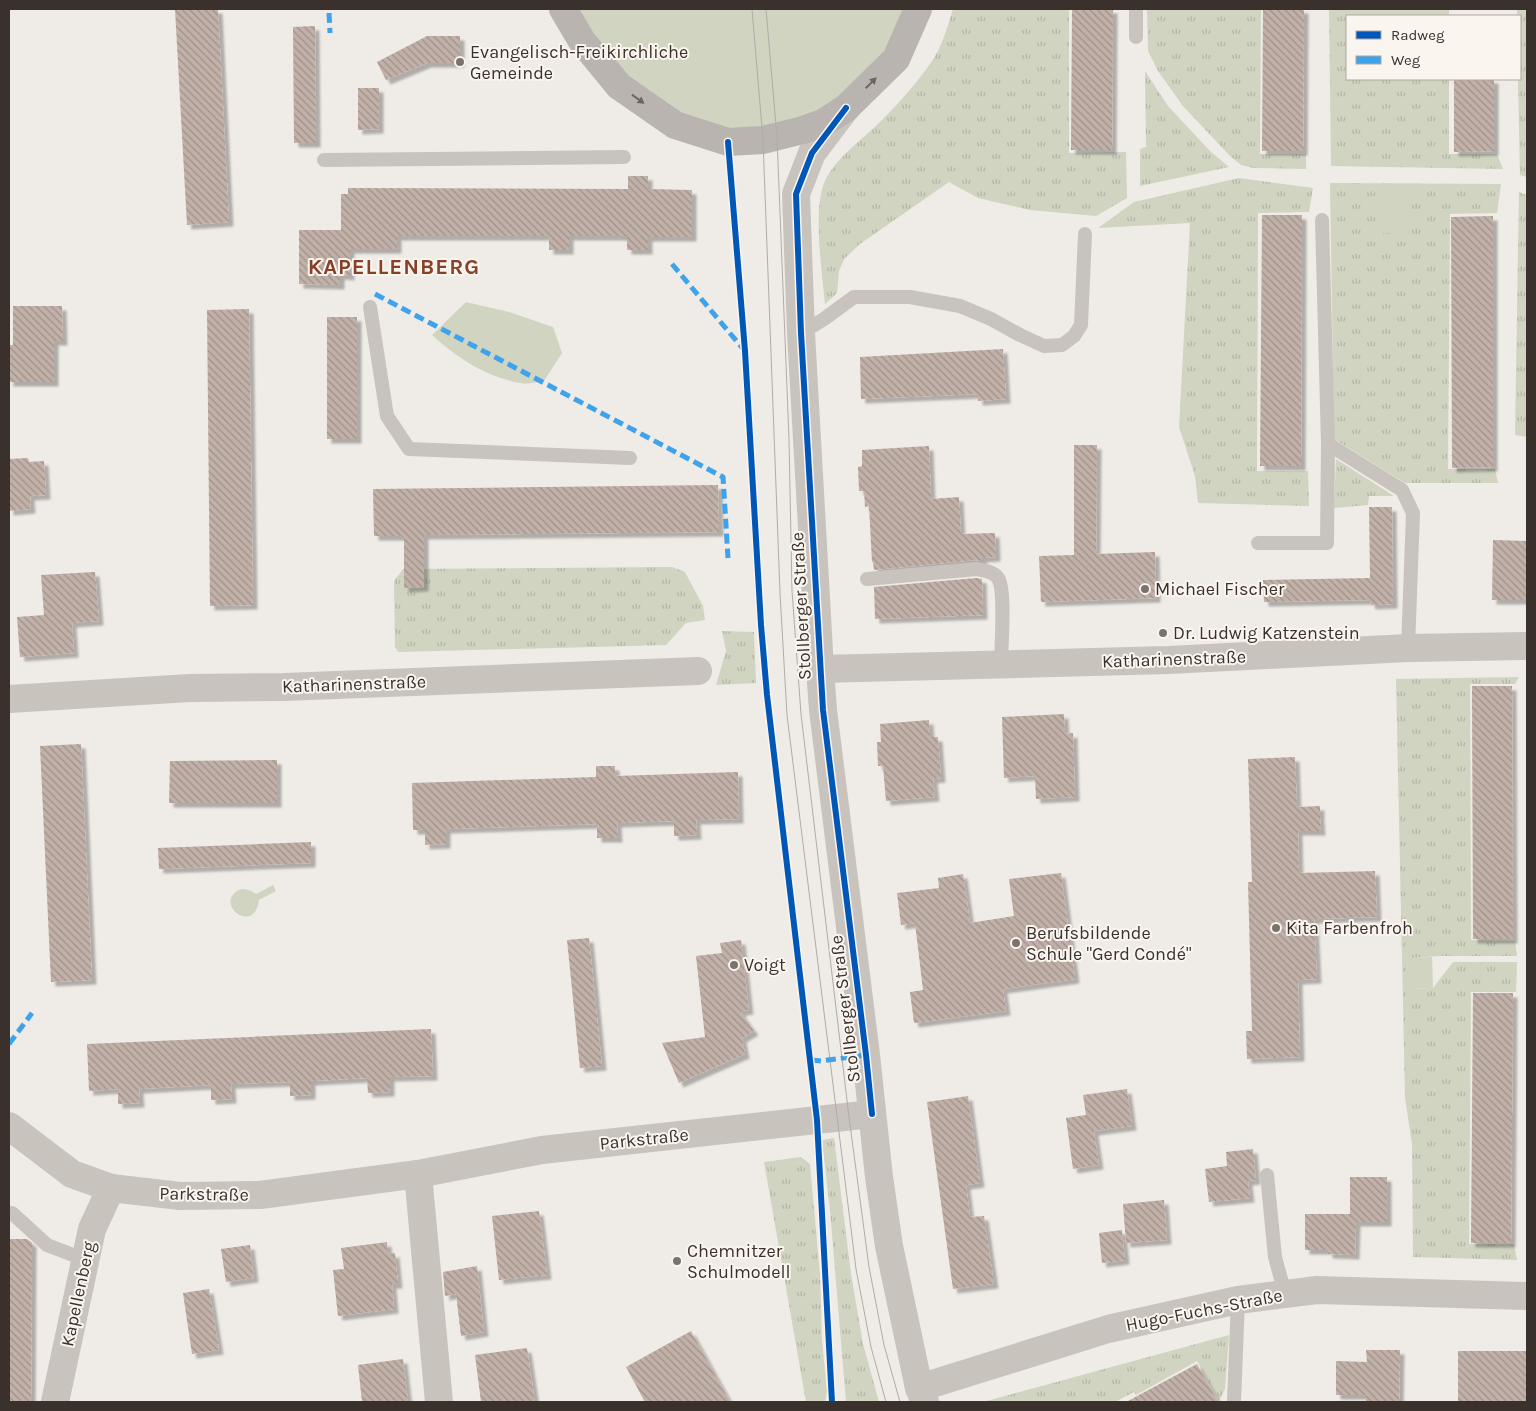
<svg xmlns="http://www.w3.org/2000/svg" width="1536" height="1411" font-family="Karla,sans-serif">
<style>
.grass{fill:url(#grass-tufts)}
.park{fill:#d0d4c1}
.building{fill:url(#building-back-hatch);filter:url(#shadow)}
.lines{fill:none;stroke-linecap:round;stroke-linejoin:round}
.lane{stroke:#c9c3be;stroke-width:14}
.street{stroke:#c9c3be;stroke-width:28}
.secondary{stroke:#b9b4af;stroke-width:28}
.tram{stroke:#b1aca8;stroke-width:1}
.quiet{stroke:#3fa3eb;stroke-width:5;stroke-dasharray:10 5;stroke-linecap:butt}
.cycleway-casing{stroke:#faf5ef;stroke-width:9}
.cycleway{stroke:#0057b8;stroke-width:6}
.oneway{fill:#6d6560}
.poi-dot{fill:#79726d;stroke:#faf5ef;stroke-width:2}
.labels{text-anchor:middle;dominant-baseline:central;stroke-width:4;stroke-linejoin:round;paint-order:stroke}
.poi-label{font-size:18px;fill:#3a312c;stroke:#faf5ef;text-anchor:start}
.street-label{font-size:18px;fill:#3a312c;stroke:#faf5ef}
.district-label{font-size:22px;font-weight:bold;letter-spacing:1px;fill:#864128;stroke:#faf5ef}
</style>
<defs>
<pattern id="grass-tufts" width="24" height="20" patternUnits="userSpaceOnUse" patternTransform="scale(1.25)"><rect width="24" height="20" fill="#d0d4c1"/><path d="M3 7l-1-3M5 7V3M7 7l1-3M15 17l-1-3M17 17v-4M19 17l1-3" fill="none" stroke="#b3b6a6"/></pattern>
<pattern id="building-back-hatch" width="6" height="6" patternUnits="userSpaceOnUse" patternTransform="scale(1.25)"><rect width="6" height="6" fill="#c2b1a8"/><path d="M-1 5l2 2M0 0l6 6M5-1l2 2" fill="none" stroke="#9f9189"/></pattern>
<filter id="shadow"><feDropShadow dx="4.5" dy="4.5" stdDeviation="1" flood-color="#0004"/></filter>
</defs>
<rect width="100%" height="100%" fill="#efebe6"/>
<!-- grass -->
<g class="grass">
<path d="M953,9H1069V153L1126,152L1127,198L1096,216L1030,210L978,198L949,182L860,244L844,259L839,271L837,293L825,304C822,272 813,212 824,183C834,159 862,140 880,122C899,103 919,81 934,58C943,44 948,25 953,9Z"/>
<path d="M1147,9H1261L1260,154H1306V169L1253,168L1241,165L1230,156L1183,106L1158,71L1148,51Z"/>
<path d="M1329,9H1449V16H1347V79H1449V154H1497L1503,169L1331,166Z"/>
<path d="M1517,9H1527V177L1520,175L1518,79H1520V16H1517Z"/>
<path d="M1145,71L1168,106L1210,151L1229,167L1140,186V149L1146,147Z"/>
<path d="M1239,178L1313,188L1309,212L1258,213L1257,471H1308L1309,506L1198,503L1195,476L1179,427L1190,223L1098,228L1134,202Z"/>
<path d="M1330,183L1501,184L1497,213L1450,214L1448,469H1495L1498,483H1405L1334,439Z"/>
<path d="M1519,192L1527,195V437L1515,435Z"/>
<path d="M1336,459L1394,496H1369L1368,505L1334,508Z"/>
<path d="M672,567L685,572L703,606L705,620L686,623L666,645L398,652L395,647L394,581L403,569Z"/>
<path d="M722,631L754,632L756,683L716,685L726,651Z"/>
<path d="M1519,677L1515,684H1470L1471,940L1515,941L1517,956H1440L1411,958V989L1433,988L1453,962H1517L1516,992H1471L1469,1244H1514L1517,1260L1413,1257L1412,1144L1405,1098L1396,679Z"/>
<path d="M834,1138L851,1274L863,1344L879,1402H846L830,1210L822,1140Z"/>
<path d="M801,1157L810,1164L820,1275L822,1340L827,1391L825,1402H806L764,1162Z"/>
<path d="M1229,1335L1225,1389L1219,1401L1197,1361L1136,1395L1134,1392L1115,1402H983Z"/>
</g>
<!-- park -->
<g class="park">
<path d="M563,9H918L846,108L777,137L662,116Z"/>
<path d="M1379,186L1407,187L1408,232L1381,233Z"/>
<path d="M466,302L509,312L553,327L562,353L544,381C536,382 527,385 520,383C486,377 457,358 432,335Z"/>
<path d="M273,885L276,891L259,900C255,935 215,906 237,891C244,887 250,890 256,894Z"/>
<path d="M1432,957L1433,988L1411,989L1410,958Z"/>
</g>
<!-- building -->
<g class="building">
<path d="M175,9H218L229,222L187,225Z"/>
<path d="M1072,9H1113L1112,150H1071Z"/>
<path d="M1263,9H1304L1303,151H1262Z"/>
<path d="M315,26L316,143H294L293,27Z"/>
<path d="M427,36H460V63H427L386,80L377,62Z"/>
<path d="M1454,79H1494V151L1454,152Z"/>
<path d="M358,88H379V129L358,130Z"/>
<path d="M628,176H648V189L692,190V237H648V250H627V236H569V250H549V236H397V249H350V276L340,275V285L299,284V230H341V194H348V188L628,189Z"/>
<path d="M1262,215H1302L1301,466H1260Z"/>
<path d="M1493,216V467L1452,468L1451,217Z"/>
<path d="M13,306H62L63,341H54V382H9V345H13Z"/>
<path d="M249,309L253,605L210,606L207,310Z"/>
<rect x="327" y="317" width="30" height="122"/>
<path d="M1003,349L1006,399L978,401V394L861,399L860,357Z"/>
<path d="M1074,445H1097L1096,554L1155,552L1156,598L1041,602L1039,556L1074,555Z"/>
<path d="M929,446L931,499L959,497L961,534L995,533L996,557L982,558V561L976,560L874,570L873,562H872L869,506L865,507L864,491H859L858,467L862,466V450Z"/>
<path d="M28,458L29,462L44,461L46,495L30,496L31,509L9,511V459Z"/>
<path d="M718,485L719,532L424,535V587L404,588V536H374L373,489Z"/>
<path d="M1369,507H1392L1393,604L1371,605L1370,600L1264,602L1263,580L1370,578Z"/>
<path d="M1493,540L1527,541V600H1492Z"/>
<path d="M95,572L99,621L72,623L74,653L20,657L17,617L44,615L41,575Z"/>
<path d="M976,578L982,579L983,615L875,619L874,587Z"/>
<path d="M1472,686H1512L1513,939H1473Z"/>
<path d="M1064,714L1065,734L1073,733L1075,797L1036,799L1035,776L1004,778L1002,717Z"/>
<path d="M929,720L930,737H938L941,778L933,779L935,797L886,801L883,766H878L877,742H881L880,724Z"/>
<path d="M81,744L92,980L51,982L40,746Z"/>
<path d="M1295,757L1297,807L1320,806V818L1321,831H1298L1299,873L1375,871L1377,917L1314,919L1317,979L1298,980L1300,1057L1247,1059L1246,1031H1252L1248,882H1252L1248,759Z"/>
<path d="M277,760V803H169L170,761Z"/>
<path d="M596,766H615V776L738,772L739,819L696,820L697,835L674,836V821L617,823L618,838H597V824L446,829V844L425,845V830H413L412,783L596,777Z"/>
<path d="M311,842V863L159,869L158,848Z"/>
<path d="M1061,873L1075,979L1003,989L1006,1011L914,1023L910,992L923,990L915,923L901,925L897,893L939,888L938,878L963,874L970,923L1014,916L1009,879Z"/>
<path d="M589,938L602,1066L580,1068L567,940Z"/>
<path d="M741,940L749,1010L742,1011L741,1013L754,1031L742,1038L745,1054L679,1083L662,1043L705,1037L696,956L722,953L720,943Z"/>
<path d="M1473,993H1513L1511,1243H1471Z"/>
<path d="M431,1029L433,1076L390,1077V1092L368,1093L367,1078L311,1081V1095L290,1096V1082L231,1084L232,1099L211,1100V1085L139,1089L140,1103L118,1104V1089L89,1091L87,1044Z"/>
<path d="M1127,1089L1132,1126L1094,1131L1099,1165L1073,1169L1066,1118L1086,1115L1083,1095Z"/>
<path d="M968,1096L980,1183L966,1185L970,1217L984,1216L994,1284L953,1289L927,1102Z"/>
<path d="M1253,1149L1256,1180L1248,1181L1250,1198L1209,1202L1205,1169L1227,1166L1226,1152Z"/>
<path d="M1350,1177H1387V1222H1356L1355,1255L1328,1254V1250H1305V1214H1350Z"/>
<path d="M1164,1200L1167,1240L1126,1243L1123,1204Z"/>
<path d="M539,1211L547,1275L499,1280L492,1216Z"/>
<path d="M1122,1230L1125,1260L1102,1263L1099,1233Z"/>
<path d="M9,1239H27L32,1243L31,1402H9Z"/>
<path d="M387,1242L388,1254L395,1253L398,1284H392L394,1309L338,1316L333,1270L344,1269L341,1248Z"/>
<path d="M250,1245L254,1278L226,1282L221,1249Z"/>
<path d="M477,1266L484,1332L461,1336L456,1294L445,1296L443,1272Z"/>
<path d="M209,1289L219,1350L192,1354L183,1293Z"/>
<path d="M691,1331L730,1402H645L626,1367Z"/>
<path d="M527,1348L535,1402H481L475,1355Z"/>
<path d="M1366,1350H1400L1399,1402H1366V1395H1336V1361L1367,1362Z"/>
<rect x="1458" y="1351" width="69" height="51"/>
<path d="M403,1359L408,1402H362L358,1365Z"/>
<path d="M1197,1364L1218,1402H1126Z"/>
</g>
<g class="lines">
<!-- lane -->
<g class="lane">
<path d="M1136,37V9"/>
<path d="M324,160L624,157"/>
<path d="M1322,220L1328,444L1402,490L1413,513L1408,648"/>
<path d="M370,307L387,416L409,449L630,458"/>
<path d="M801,333L824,319L854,297H910L960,306L991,319L1020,335L1044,346L1062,345L1074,336L1081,325L1085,234"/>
<path d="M1258,543H1327L1328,444"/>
<path d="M867,579L977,569C984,571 993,571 998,578C1006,590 1001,648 1001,665"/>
<path d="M1267,1175L1275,1257L1285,1294"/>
<path d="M9,1214L12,1213L47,1245L86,1260"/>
<path d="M1234,1402L1238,1300"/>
</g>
<!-- street -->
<g class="street">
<path d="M846,108L812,153L796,194L801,333L820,669L823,710L866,1055L879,1177L889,1246L919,1388L925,1402"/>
<path d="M820,669L1169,660L1408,648L1527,646"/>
<path d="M9,699L190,688L284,687L698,671"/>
<path d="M9,1126L72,1174L111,1188L180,1196L260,1195L418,1174L542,1150L872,1114"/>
<path d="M418,1174L439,1402"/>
<path d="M919,1388L1108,1329L1238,1300L1317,1290L1527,1296"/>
<path d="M55,1402L92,1229L111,1188"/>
</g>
<!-- secondary -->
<path class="secondary" d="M563,9L582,41L619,86L675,125L728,142L763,140L803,130L823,123L846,108L896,59L918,9"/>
<!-- tram -->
<g class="tram">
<path d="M752,9L763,140L780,593L787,715L856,1269L871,1347L886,1402"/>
<path d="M766,9L777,137L789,439L792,591L801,714L849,1117L869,1267L884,1345L900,1402"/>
</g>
<!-- quiet -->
<g class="quiet">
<path d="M329,13L330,33"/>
<path d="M672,264L744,350"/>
<path d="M375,294L723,477L728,558"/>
<path d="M9,1044L32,1013"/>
<path d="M811,1060L821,1061L866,1055"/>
</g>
<!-- cycleway casing -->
<g class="cycleway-casing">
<g id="cycleway">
<path d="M846,108L812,153L796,194L801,333L823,710L866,1055L872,1114"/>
<path d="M728,142L745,351L761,625L767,695L817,1120L832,1402"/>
</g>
</g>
<!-- cycleway -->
<use href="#cycleway" class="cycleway"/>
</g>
<!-- one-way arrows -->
<defs><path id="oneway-solid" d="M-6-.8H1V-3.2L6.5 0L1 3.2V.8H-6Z" transform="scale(1.25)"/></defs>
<g class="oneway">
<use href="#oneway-solid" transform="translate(871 83) rotate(-45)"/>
<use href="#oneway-solid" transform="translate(638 99) rotate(36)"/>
</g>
<!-- markers -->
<g class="poi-dot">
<circle cx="460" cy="62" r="5"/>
<circle cx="1145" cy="589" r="5"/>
<circle cx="1163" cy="633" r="5"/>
<circle cx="1276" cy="928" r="5"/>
<circle cx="1016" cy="943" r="5"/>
<circle cx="734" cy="965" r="5"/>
<circle cx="677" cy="1261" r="5"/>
</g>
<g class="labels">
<!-- poi labels -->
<g class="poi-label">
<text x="470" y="52">Evangelisch-Freikirchliche<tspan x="470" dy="21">Gemeinde</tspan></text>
<text x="1155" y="589">Michael Fischer</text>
<text x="1173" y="633">Dr. Ludwig Katzenstein</text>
<text x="1286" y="928">Kita Farbenfroh</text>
<text x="1026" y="933">Berufsbildende<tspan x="1026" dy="21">Schule "Gerd Condé"</tspan></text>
<text x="744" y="965">Voigt</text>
<text x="687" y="1251">Chemnitzer<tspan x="687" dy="21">Schulmodell</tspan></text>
</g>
<!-- street labels -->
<g class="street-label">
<text transform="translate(801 606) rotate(-93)">Stollberger Straße</text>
<text transform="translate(1174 659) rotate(-2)">Katharinenstraße</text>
<text transform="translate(354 684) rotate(-2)">Katharinenstraße</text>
<text transform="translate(845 1009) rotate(-97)">Stollberger Straße</text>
<text transform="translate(644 1139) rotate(-6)">Parkstraße</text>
<text transform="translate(204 1194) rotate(1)">Parkstraße</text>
<text transform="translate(78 1294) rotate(-78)">Kapellenberg</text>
<text transform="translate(1204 1310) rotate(-11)">Hugo-Fuchs-Straße</text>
</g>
<!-- district labels -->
<g class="district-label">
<text x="394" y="267">KAPELLENBERG</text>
</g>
</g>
<!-- border -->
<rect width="1536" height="1411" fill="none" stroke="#3a312c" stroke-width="20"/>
<!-- legend -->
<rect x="1346" y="15" width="175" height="65" fill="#faf5ef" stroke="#ada7a1"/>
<rect x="1356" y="31" width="25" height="8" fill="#0057b8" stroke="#ada7a1"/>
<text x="1391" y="40" font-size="15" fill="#3a312c">Radweg</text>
<rect x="1356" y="56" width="25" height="8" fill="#3fa3eb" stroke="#ada7a1"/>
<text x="1391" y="65" font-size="15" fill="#3a312c">Weg</text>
</svg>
